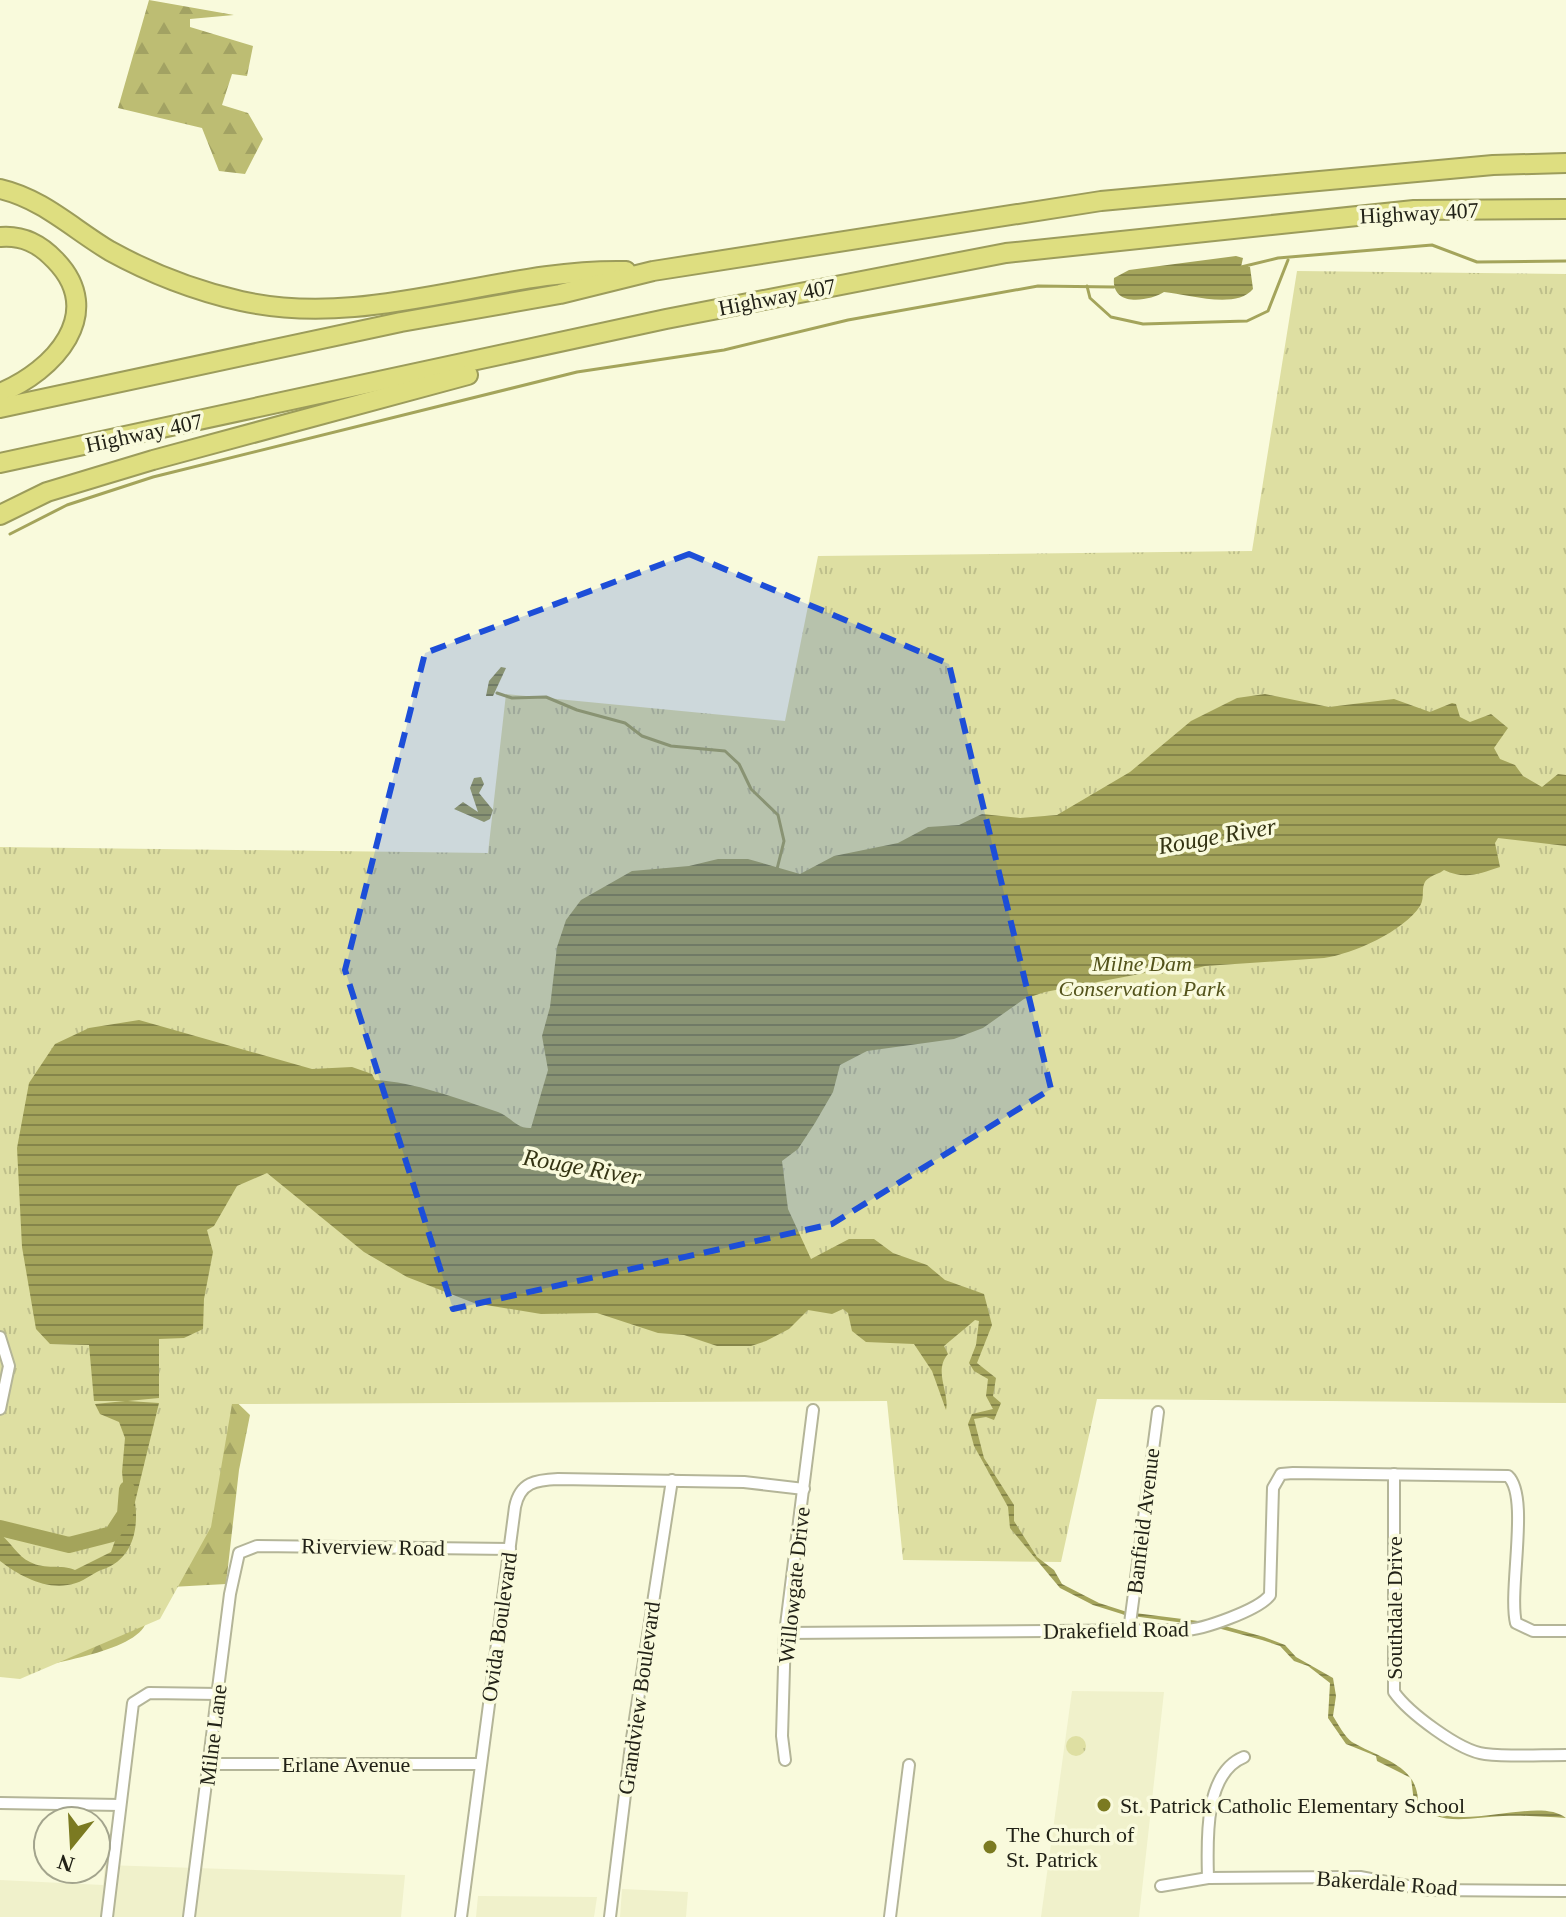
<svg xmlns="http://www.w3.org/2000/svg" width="1566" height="1917" font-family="'Times New Roman',serif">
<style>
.built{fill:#f0f1cb}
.forest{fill:url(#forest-firs)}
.park{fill:url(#park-tufts)}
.water{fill:url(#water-rules)}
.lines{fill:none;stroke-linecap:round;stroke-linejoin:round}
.stream{stroke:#a4a45b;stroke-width:3}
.river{stroke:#a4a45b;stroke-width:16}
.minor-casing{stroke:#b4b598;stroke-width:14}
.motorway-casing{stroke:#9c9c5b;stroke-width:22}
.minor{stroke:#fff;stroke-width:10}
.motorway{stroke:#dede80;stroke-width:18}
.marked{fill:#1d4ed8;fill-opacity:0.2;stroke:#1d4ed8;stroke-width:6;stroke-dasharray:16 10;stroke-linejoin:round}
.poi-dot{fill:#7b7a21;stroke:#f9fadc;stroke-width:3}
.labels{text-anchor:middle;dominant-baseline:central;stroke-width:7;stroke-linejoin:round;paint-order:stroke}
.street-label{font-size:22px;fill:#222217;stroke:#f9fadc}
.park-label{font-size:22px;font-style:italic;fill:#53531b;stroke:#f9fadc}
.poi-label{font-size:22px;fill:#222217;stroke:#f9fadc;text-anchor:start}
.water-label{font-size:24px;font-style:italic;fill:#343413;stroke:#f9fadc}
</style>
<defs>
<pattern id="forest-firs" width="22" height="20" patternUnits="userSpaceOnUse" patternTransform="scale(2)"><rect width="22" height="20" fill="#bdbd73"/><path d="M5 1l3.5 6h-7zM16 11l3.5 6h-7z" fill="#a2a263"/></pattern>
<pattern id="park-tufts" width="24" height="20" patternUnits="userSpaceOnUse" patternTransform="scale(2)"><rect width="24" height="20" fill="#dedfa2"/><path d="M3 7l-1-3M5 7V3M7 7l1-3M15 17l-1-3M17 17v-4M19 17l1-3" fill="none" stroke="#bebf8b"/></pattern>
<pattern id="water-rules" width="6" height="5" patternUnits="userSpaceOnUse" patternTransform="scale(2)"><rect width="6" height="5" fill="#a4a45b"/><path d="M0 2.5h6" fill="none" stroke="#85854a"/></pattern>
</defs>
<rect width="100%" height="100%" fill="#f9fadc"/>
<!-- built -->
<g class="built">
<path d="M1072,1691L1164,1692L1139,1917H1041Z"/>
<path d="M105,1865L405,1875L401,1917H0V1880L103,1885Z"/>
<path d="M622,1889L688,1892L686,1917H620Z"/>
<path d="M478,1896L597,1897L594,1917H476Z"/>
</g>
<!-- forest -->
<g class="forest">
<path d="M149,0L234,15L190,19V27L253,46L247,76L232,74L222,105L248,113L263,139L245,174L219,171L202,128L118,108Z"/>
<path d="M221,1387L250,1415L239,1470L226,1584L153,1588C151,1599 150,1615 145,1625C131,1654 35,1666 4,1673L0,1556Z"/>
</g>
<!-- park -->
<g class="park">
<path d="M1297,271L1566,274V1403L1097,1399L1061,1562L903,1560L887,1401L232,1404L211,1527L160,1619L20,1679L0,1677V847L488,853L506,694L785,721L818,556L1252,551Z"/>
<circle cx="1076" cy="1746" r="10"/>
</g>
<!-- water -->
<g class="water">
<path d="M1236,256L1243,258L1241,267H1250L1253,289C1236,310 1187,294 1164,292C1150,301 1111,308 1114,278L1129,270Z"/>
<path d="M501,667L506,668L493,696H486L489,681Z"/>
<path d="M1265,694L1329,707L1394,699L1430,712L1452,703L1456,704L1460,717L1470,722L1491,714L1508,728L1494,748L1500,759L1515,765L1523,776L1542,787L1558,774L1566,775V846L1498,838L1495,843L1500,867C1479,874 1465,880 1444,870C1439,874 1434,874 1429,878C1419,884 1426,897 1420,906C1404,931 1353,954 1324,958L1205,966L1185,971L1171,968L1045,992L1024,999L983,1028L954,1039L867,1051L840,1065L833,1092L815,1123L798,1149L782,1161L788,1209L811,1259L849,1239H874L893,1253L927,1265L945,1280L984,1294L992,1325L977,1363L996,1378L993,1396L1001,1403L994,1420L986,1417L974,1419L984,1458L1014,1505V1521L1037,1557L1054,1570L1062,1584L1099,1603L1127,1612L1214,1623L1264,1637L1285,1645L1296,1657L1333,1678L1336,1696L1333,1716C1338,1724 1345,1737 1352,1742C1381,1759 1417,1765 1418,1801C1450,1839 1536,1794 1566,1818C1545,1817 1524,1815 1503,1816C1472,1817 1438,1828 1414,1802L1411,1778L1377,1761L1376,1756L1346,1744L1328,1718L1330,1683L1308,1666L1294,1661L1280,1646L1262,1640L1214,1627L1125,1615L1093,1605L1060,1588L1010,1528L1008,1507L974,1446L968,1424L972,1414L993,1409L986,1396L988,1379L974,1371L969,1363L976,1345L979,1321L975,1320L944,1346L948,1354C933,1371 950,1393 946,1410L932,1371L914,1344L866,1342L852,1331L848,1313L843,1309L832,1314L808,1310L789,1329L766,1341L751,1346H717L684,1335L658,1333L597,1313L541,1314L474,1303L407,1277L364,1252L267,1173L237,1186L214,1226L207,1230L213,1252L204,1299L203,1329L184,1338L159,1339V1398L128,1401L159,1403L135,1502C139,1530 132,1559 104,1569C94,1572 86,1580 76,1583C49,1592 21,1577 0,1561V1534C11,1542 17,1556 30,1562C45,1570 62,1564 75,1570L111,1552L126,1510L122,1472L125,1438L119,1422L100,1414L95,1404L125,1401H94L89,1345L50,1344L36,1329L22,1247L17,1148L29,1083L55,1044L89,1028L139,1020L312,1069L352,1067L372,1074L375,1080C415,1082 459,1099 498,1112C511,1117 517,1129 531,1128L548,1070L542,1036L550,1007L557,947L566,920L581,900L632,871L689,866L718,859H748L800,874L834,856L898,843L928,827L959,825L982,814L1020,818L1057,815L1130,772L1191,721L1237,698Z"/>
<path d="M481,777L484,784L479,793L493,810L490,819L484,822L454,809L463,802L478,812L470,788L474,778Z"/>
</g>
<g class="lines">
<!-- stream -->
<g class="stream">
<path d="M1241,267L1278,258L1432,245L1477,262L1566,261"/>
<path d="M1087,286L1090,298L1111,317L1143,324L1247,321L1268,311L1288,260"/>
<path d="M10,534L67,505L153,477L577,372L724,350L848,320L1038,286L1114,287"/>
<path d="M497,693L512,698L546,697L577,710L625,723L642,736L671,746L725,751L739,764L751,789L778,815L784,841L777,869"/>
</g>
<!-- river -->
<path class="river" d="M0,1528L69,1545L112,1534L125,1514L127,1489"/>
<!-- minor casing -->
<g class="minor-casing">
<g id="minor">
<path d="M0,1337L9,1366L0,1409"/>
<path d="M1394,1474V1692C1408,1712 1459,1751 1485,1754C1511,1757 1539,1755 1566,1755"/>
<path d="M1129,1631L1158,1412"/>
<path d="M785,1633L1184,1630C1202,1630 1259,1610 1270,1595L1273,1488L1281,1474L1293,1473L1508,1476C1530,1496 1508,1590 1516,1623L1533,1631H1566"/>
<path d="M785,1760L782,1736L785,1633L813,1410"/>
<path d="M211,1764H480"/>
<path d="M0,1803L120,1805"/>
<path d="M1208,1878C1207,1840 1204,1773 1244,1757"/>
<path d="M1161,1886L1208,1878L1360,1877L1429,1890L1566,1891"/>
<path d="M107,1917L133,1703L149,1693L219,1694"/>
<path d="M189,1917L230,1594L239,1553L257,1546L510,1549"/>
<path d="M461,1917L515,1507C520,1482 536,1480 558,1479L744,1482L804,1489"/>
<path d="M610,1917L631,1745L672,1480"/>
<path d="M890,1917L909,1765"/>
</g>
</g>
<!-- motorway casing -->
<g class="motorway-casing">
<g id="motorway">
<path d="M0,189C43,199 73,229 110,251C150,273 197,291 241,301C371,330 497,268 626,271"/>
<path d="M0,237C22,235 39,243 55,260C107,313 54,371 0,393"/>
<path d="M0,408L401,322L560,294L653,271L1101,201L1493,165L1566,163"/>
<path d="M0,463L666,319L1006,253L1414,210L1566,209"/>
<path d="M0,515L47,492L153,460L468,375"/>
</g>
</g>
<!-- minor -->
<use href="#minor" class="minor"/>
<!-- motorway -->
<use href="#motorway" class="motorway"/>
</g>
<!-- marked area -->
<path class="marked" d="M689,554L949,664L1051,1089L832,1224L453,1309L345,970L425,653Z"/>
<!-- markers -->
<g class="poi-dot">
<circle cx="1104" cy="1805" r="8"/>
<circle cx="990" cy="1847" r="8"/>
</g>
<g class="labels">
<!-- street labels -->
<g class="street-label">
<text transform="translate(1419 213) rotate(-3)">Highway 407</text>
<text transform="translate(777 297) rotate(-11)">Highway 407</text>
<text transform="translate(144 433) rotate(-12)">Highway 407</text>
<text transform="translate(1143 1521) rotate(-83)">Banfield Avenue</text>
<text transform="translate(373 1547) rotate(1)">Riverview Road</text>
<text transform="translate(794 1585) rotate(-84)">Willowgate Drive</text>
<text transform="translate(1394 1608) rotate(-90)">Southdale Drive</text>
<text transform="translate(499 1627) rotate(-82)">Ovida Boulevard</text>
<text transform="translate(1116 1630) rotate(-1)">Drakefield Road</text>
<text transform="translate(639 1698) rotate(-82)">Grandview Boulevard</text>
<text transform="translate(213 1735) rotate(-83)">Milne Lane</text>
<text x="346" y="1764">Erlane Avenue</text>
<text transform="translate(1387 1883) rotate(4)">Bakerdale Road</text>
</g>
<!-- park labels -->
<g class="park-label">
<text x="1142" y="963">Milne Dam<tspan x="1142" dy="25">Conservation Park</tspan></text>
</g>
<!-- poi labels -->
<g class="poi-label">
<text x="1120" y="1805">St. Patrick Catholic Elementary School</text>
<text x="1006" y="1834">The Church of<tspan x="1006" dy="25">St. Patrick</tspan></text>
</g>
<!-- water labels -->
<g class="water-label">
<text transform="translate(1217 836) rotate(-10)">Rouge River</text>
<text transform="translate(582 1167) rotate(10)">Rouge River</text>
</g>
</g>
<!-- north arrow -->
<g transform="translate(72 1845) rotate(198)"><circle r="38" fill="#f9fadc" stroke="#a3a48d" stroke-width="2"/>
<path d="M0-6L14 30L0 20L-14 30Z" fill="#7b7a21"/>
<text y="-12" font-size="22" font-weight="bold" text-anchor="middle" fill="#222217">N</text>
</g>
</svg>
